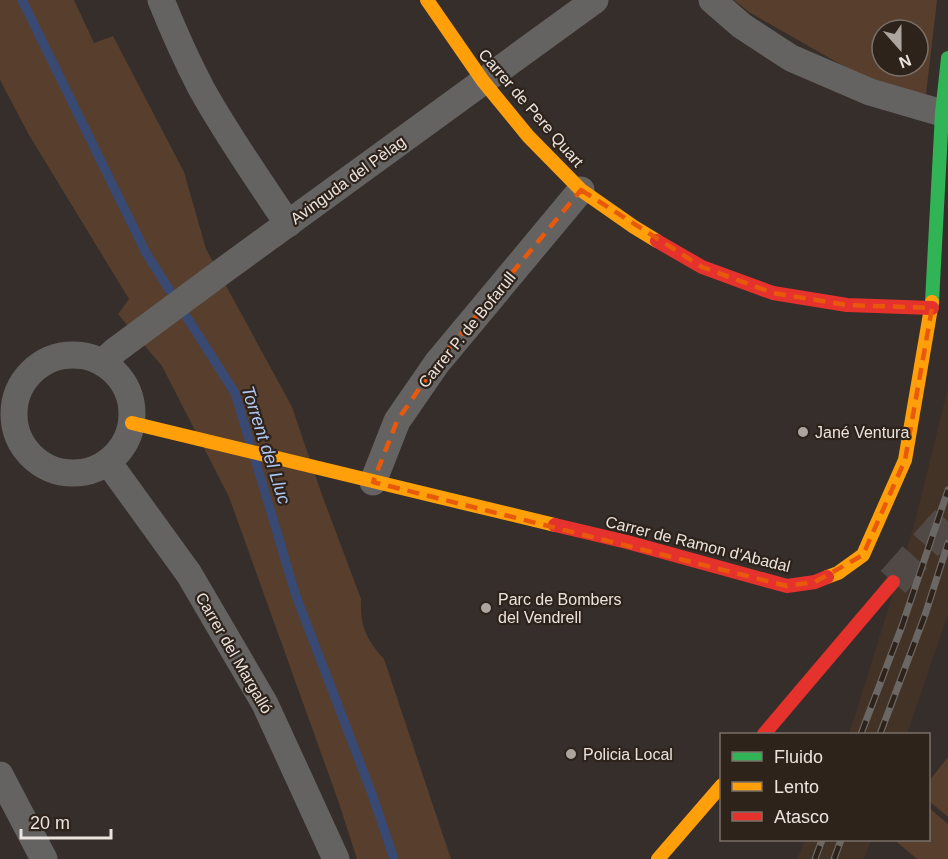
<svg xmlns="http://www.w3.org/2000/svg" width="948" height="859" font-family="Arial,sans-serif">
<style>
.built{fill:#433327}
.green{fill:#583f2d;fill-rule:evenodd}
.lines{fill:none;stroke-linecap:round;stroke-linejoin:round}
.stream{stroke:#384a74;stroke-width:9}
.secondary-tunnel{stroke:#504945;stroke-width:33;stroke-dasharray:33 16;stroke-linecap:butt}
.street{stroke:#656361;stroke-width:27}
.fast{stroke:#30b455;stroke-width:14}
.slow{stroke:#ff9f0a;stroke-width:14}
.jam{stroke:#e5322d;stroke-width:14}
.rail-casing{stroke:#6b6765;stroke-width:7}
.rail{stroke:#2e231b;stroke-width:4.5;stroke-dasharray:14;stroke-linecap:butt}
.marked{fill:none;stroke:#e8590c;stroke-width:4.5;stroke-dasharray:12 8;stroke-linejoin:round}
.poi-dot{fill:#aba49f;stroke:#2e231b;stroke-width:2}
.labels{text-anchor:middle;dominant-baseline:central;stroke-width:4.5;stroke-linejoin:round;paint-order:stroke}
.street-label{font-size:16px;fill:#ebe3de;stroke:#2e231b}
.poi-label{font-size:16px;fill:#ebe3de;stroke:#2e231b;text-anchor:start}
.water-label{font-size:18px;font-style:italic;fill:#b0c6f1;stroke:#2e231b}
</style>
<rect width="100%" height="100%" fill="#352e2a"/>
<!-- built -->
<g class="built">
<path d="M948,388V614L907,734H848L854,719L913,529Z"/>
<path d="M805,840H871L864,859H797Z"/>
</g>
<!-- green -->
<g class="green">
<path d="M0,0H74L94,43L113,36L184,172L206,249L292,407L322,495L361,599C360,626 366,639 384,659L451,859H357L339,803L229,497L162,366L118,314L129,299L29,135L0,80Z"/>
<path d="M734,0H937L926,94L875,84L749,12ZM882,30H918V66H882Z"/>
<path d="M948,757V817L929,801V781Z"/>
<path d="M929,808L948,824V859H917L897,842L899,840H928Z"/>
</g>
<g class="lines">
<!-- stream -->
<g class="stream">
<path d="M22,0L146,253L235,393L250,443"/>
<path d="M255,459L296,596L372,794L394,859"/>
</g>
<!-- secondary-tunnel -->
<path class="secondary-tunnel" d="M893,582L948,520"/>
<!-- street -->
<g class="street">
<path d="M161,0C173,30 186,59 201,88C227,135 258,179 288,224"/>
<path d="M712,0L742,26L791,58L870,92L942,113"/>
<circle cx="73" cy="414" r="59"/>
<path d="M103,362L116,350L224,270L595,0"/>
<path d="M108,462L189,574L265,704L336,859"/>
<path d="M373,482L397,421L437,363L581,190"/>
<path d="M0,775L44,859"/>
</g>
<!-- fast -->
<path class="fast" d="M932,302L942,113L948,58"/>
<!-- slow -->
<g class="slow">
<path d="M427,0L483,81L528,136L581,190L634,227L657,241"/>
<path d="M132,423L555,525"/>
<path d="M827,577L838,573L863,555L905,460L932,302"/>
<path d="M658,859L722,785"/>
</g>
<!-- jam -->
<g class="jam">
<path d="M657,241L702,267L773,293L847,305L932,308"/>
<path d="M555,525L627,542L787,586L815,582L827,577"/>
<path d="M764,734L893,582"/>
</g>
<!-- rail casing -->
<g class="rail-casing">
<g id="rail">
<path d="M861,734L902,626L948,490"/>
<path d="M880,734L925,615L948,543"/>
<path d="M815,859L822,840"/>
<path d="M834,859L841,840"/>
</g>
</g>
<!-- rail -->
<use href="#rail" class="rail"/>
</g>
<!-- marked area -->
<path class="marked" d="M581,190L702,267L773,293L847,305L932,308L905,460L863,555L815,582L787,586L373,482L397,421L437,363Z"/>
<!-- markers -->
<g class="poi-dot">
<circle cx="803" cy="432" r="6"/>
<circle cx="486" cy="608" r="6"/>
<circle cx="571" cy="754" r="6"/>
</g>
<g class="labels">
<!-- street labels -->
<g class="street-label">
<text transform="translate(531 108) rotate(49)">Carrer de Pere Quart</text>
<text transform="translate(348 180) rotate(-36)">Avinguda del Pèlag</text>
<text transform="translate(467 330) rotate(-51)">Carrer P. de Bofarull</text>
<text transform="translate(698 544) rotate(14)">Carrer de Ramon d'Abadal</text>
<text transform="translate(234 653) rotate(60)">Carrer del Margalló</text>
</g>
<!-- poi labels -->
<g class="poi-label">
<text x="815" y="432">Jané Ventura</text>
<text x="498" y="599">Parc de Bombers<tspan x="498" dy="18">del Vendrell</tspan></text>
<text x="583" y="754">Policia Local</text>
</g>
<!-- water labels -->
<g class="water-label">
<text transform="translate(266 445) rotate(72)">Torrent del Lluc</text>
</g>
</g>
<!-- legend -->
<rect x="720" y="733" width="210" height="108" fill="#2e231b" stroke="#7a7069" stroke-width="1.5"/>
<rect x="732" y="752" width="30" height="9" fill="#30b455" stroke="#7a7069" stroke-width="1.5"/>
<text x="774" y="763" font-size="18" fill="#ebe3de">Fluido</text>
<rect x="732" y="782" width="30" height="9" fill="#ff9f0a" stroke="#7a7069" stroke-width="1.5"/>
<text x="774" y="793" font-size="18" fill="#ebe3de">Lento</text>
<rect x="732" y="812" width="30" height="9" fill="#e5322d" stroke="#7a7069" stroke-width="1.5"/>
<text x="774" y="823" font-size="18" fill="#ebe3de">Atasco</text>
<!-- north arrow -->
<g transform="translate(900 48) rotate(159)"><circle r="28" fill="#2e231b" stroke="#7a7069" stroke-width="1.5"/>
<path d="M0-4.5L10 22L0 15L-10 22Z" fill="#aba49f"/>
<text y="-9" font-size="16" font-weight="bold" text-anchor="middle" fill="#ebe3de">N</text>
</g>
<!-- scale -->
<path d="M21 829v9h90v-9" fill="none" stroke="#ebe3de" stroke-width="3"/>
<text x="30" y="829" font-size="18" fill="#ebe3de" stroke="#2e231b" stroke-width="4.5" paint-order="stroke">20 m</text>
</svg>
